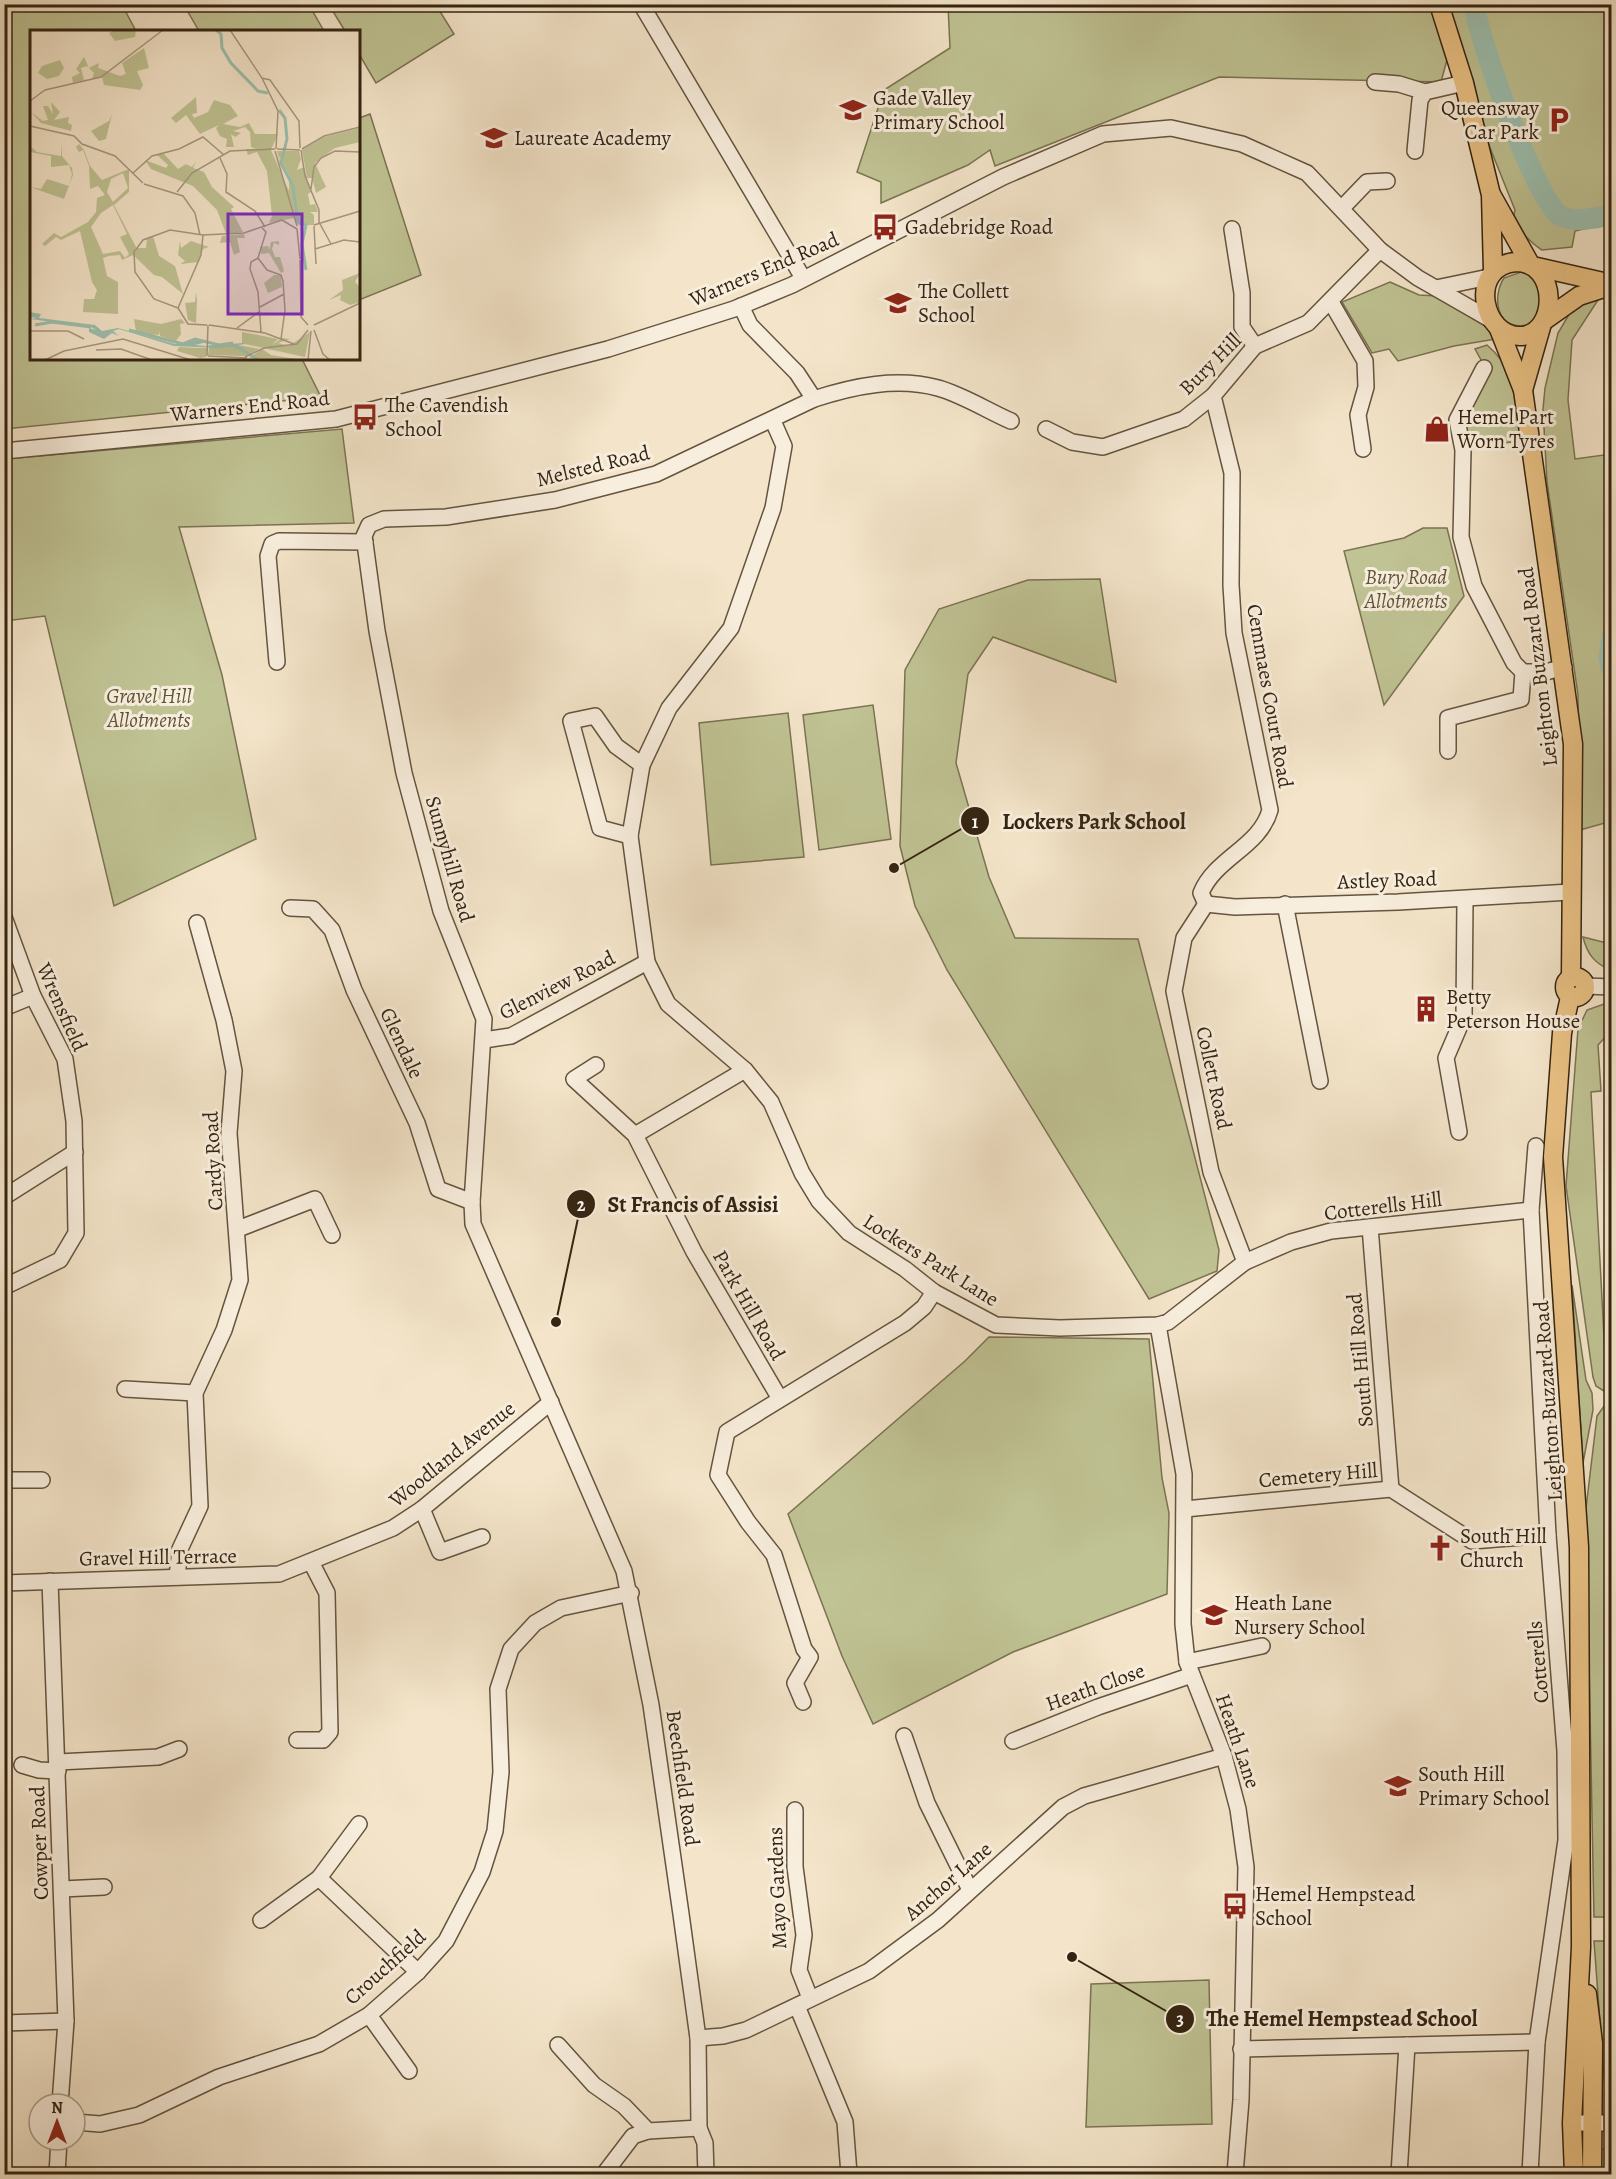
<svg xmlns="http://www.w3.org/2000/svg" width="1616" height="2179" font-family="Alegreya,serif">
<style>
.green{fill:#c0c394;stroke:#7a7452;stroke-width:1.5}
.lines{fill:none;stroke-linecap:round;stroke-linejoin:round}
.river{stroke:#9dc0b0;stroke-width:21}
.minor-casing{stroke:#64543f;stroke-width:18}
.major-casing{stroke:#342411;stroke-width:21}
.minor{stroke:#f8eedd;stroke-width:15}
.major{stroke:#eac285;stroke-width:18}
.labels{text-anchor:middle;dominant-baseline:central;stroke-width:6;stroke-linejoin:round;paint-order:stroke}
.poi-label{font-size:21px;fill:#342411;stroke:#f8eedd;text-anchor:start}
.street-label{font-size:21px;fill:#342411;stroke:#f8eedd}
.park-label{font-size:21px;font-style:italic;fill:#5e5438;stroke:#f8eedd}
.inset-river{fill:none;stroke:#9dc0b0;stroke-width:3}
.inset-road{fill:none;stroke:#a79880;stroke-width:1.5}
.view{fill:#7b2cbf;fill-opacity:0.15;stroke:#7b2cbf;stroke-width:3}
.inset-edge{fill:none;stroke:#342411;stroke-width:3}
.leader{fill:none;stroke:#342411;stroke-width:2}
.callout-dot{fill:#342411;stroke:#f8eedd;stroke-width:2}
.mark-label{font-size:18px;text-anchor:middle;font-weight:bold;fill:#fff}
.callout-label{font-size:22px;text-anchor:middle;font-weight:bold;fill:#342411;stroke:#f8eedd;stroke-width:6;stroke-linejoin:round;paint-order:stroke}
</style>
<rect width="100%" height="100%" fill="#f4e5ca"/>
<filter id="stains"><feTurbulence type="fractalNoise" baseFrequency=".00333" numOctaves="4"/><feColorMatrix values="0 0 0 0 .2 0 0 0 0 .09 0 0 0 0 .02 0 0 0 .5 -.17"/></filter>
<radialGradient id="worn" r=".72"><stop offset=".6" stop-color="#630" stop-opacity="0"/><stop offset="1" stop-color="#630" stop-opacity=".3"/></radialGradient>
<!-- green -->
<g class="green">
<path d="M5,4L122,5L136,31L32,32V358L302,359L321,397L5,429Z"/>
<path d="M184,5H309L324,31H199Z"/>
<path d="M329,5H436L454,34L376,83L359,54L358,32L345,31Z"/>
<path d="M948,5H1430L1448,56L1441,82L1219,77L995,166L990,150L968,165L881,203V182L857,172L884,90L950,48Z"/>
<path d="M1439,5H1611V223L1575,231L1572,247L1542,250C1531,243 1510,223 1515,210L1464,83Z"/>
<path d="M370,114L421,275L359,300V118Z"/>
<path d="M1521,272C1553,278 1544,338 1511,324C1505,322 1501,316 1499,310C1496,300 1498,287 1504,278Z"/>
<path d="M1390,282L1419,295L1437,296L1493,331L1496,339L1454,346L1398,361L1389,349L1372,353L1342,302Z"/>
<path d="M1593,297L1598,300L1572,340L1568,400L1575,459L1611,454L1612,821L1580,830L1578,695L1547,482L1543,409L1545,388L1558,333L1571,311Z"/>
<path d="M1487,345C1518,371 1516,402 1522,441L1472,446L1462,420L1486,369L1475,349Z"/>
<path d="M342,429L354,523L179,527L222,675L256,839L114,906L45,616L5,621V459Z"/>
<path d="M1423,528H1447L1464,596L1384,705L1344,551L1404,538Z"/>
<path d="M1100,579L1116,682L993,637L968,674L956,763L989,877L1015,938L1138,939L1219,1250L1217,1271L1149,1299L947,970L915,906L900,846L905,670L939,609L1028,580Z"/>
<path d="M873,705L891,839L819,850L803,715Z"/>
<path d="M788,713L804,857L711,865L699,723Z"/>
<path d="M1583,937L1611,944V970C1595,964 1587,954 1583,937Z"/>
<path d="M1607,1003H1611V1031L1598,1045L1601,1091L1591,1092L1607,1393L1596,1386L1593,1377L1566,1186L1578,1029L1587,1010Z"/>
<path d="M1572,1285L1586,1380L1592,1393L1593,1410L1583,1463Z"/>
<path d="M989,1337L1149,1339L1162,1478L1169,1513L1167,1594L1013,1652L873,1724L842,1656L788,1514L965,1361Z"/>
<path d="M1607,1402L1612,1487V1917H1594L1586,1508L1597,1416Z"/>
<path d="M1594,1941H1611V2089L1605,2090Z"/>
<path d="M1209,1980L1212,2124L1086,2127L1091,1984Z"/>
<rect x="1601" y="2149" width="10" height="25"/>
</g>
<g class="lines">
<!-- river -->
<g class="river">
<path d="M1474,4C1477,35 1537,205 1561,216C1574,223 1599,218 1612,214"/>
<path d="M1612,637L1609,658L1612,670"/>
</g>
<!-- minor casing -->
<g class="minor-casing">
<g id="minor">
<path d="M641,4L803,278"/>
<path d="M1375,82L1399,84L1425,92"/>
<path d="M1415,151L1420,100L1425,92L1464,83"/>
<path d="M1342,208L1367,182L1387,181"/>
<path d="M1232,229L1242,293V327L1255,346"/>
<path d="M1436,288L1489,277"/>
<path d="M1331,302L1365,361L1366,387L1358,415L1363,449"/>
<path d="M741,306L750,325L797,373L814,399"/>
<path d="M1484,368L1457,420L1463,450L1461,537L1474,586L1514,663L1523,672H1546L1564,667"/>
<path d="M773,421L784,446L773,508L731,628L669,708L642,765L630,836L647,962L668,1004L745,1070L771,1102L802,1173L819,1201L849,1233L905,1269L934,1292L996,1325L1060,1328L1158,1325L1168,1322L1245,1262L1291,1242L1331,1231L1531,1210"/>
<path d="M1046,429L1072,442L1103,447L1184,419L1213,396L1255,346L1308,323L1380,250"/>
<path d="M4,451L336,419L608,349L734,309L792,285L1003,177L1103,134L1171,128L1242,144L1307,173L1380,250L1418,278L1493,321"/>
<path d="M277,662L268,556L272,544L279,541L365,542"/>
<path d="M1448,751V718L1521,699L1523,672"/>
<path d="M630,836L600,828L571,721L595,716L616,746L642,765"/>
<path d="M1206,904L1201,893C1215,858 1260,847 1270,810L1234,633L1231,585L1232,473L1213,396"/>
<path d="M1206,904L1184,938L1174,991L1211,1172L1245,1262"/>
<path d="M1206,904L1235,907L1398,902L1570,892"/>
<path d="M1285,904L1320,1081"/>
<path d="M290,908L313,909L332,930L354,990L417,1123L438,1189L472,1202"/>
<path d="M4,917L33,996L65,1059L74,1121L76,1233L60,1260L4,1287"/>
<path d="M1585,986L1612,987"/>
<path d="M4,1008L33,996"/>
<path d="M484,1040L511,1036L647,962"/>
<path d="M596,1065L574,1079L635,1135L694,1252L780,1399"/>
<path d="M1459,1132L1446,1058L1464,1016L1465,899"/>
<path d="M635,1135L745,1070"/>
<path d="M4,1197L75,1152"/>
<path d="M1370,1227L1391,1489"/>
<path d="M238,1229L315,1199L332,1235"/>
<path d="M1158,1325L1184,1474L1183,1624L1187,1662L1224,1756L1238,1809L1246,1867L1241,2100L1235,2174"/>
<path d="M125,1389L195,1393"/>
<path d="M4,1480H42"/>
<path d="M422,1509L440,1552L482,1537"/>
<path d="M1185,1509L1391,1489L1472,1541L1548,1535"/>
<path d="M177,1577L180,1549L200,1506L195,1393L224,1330L240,1280L229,1133L234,1071L224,1020L197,923"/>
<path d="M50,1581L66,2021L60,2104"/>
<path d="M4,1583L279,1574L393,1528L422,1509L551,1402"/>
<path d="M1187,1662L1262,1646"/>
<path d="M803,1702L795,1683L810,1657L804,1649L774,1555L748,1522L718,1475L727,1432L905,1323L924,1307L934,1292"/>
<path d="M904,1736L927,1803L970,1890"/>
<path d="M297,1740H323L330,1732L327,1593L311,1562"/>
<path d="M1013,1741L1098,1707L1192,1675"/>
<path d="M58,1762L158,1757L179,1749"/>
<path d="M22,1765L39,1770L58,1771"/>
<path d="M795,1810V1867L804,1935L799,1970L810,1998"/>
<path d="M319,1878L418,1972"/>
<path d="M62,1889L104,1887"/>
<path d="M261,1920L319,1878L359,1824"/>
<path d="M797,2006L845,2122L849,2174"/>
<path d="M369,2015L409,2071"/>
<path d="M4,2023L66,2021"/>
<path d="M698,2038L723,2036L746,2030L869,1971L938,1920L1063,1807L1084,1796L1224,1756"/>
<path d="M558,2045L594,2085L624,2106L648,2131"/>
<path d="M1241,2049L1537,2042"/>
<path d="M75,2122L100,2124L139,2115L219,2077L319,2044L369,2015L418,1972L446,1941L482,1872L495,1831L501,1772L498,1689L511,1649L535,1623L561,1608L631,1593"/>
<path d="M1572,2123H1612"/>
<path d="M57,2174L59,2140"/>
<path d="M604,2174L633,2136L648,2131L699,2128"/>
<path d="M706,2174L705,2143L699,2128L698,2038L681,1914L651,1705L624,1571L473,1224L472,1202L484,1019L441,911L404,773L377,631L364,536L369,525L384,519L446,517L555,500L656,474L814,399C854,386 897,377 938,388C963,395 988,411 1011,421"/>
<path d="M1399,2174L1407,2045"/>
<path d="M1530,2174L1537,2042L1566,1840L1565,1751L1548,1535L1531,1210L1536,1146"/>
</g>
</g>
<!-- major casing -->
<g class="major-casing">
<g id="major">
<path d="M1439,4L1464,83L1491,195L1493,271"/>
<path d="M1492,196L1530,264"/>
<path d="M1516,262C1559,262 1558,333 1522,336C1482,339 1467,266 1516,262Z"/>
<path d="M1537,267L1612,284"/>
<path d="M1545,320L1579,296L1610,286"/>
<path d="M1499,329L1523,390L1573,744L1571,977"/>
<path d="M1523,390L1541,327"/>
<circle cx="1575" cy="987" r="10"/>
<path d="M1570,997L1562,1033L1553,1157L1579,1547L1581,1947L1572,2123L1574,2174"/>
<path d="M1587,1994L1593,2043L1592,2174"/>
</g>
</g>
<!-- minor -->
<use href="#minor" class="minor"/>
<!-- major -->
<use href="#major" class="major"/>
</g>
<!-- icons -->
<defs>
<g id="school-bare" transform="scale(2.07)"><path d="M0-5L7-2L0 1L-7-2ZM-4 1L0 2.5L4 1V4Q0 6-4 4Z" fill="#8f2418" stroke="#f8eedd" stroke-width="2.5" paint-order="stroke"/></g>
<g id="parking-bare" transform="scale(2.07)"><path d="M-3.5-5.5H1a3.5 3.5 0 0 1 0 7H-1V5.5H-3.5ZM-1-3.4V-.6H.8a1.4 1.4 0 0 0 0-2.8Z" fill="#8f2418" stroke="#f8eedd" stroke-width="2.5" paint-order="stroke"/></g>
<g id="bus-bare" transform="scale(2.07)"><path d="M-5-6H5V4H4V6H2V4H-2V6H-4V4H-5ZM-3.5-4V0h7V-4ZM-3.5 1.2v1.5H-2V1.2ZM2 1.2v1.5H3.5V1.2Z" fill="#8f2418" stroke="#f8eedd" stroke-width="2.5" paint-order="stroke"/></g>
<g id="shop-bare" transform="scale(2.07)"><path d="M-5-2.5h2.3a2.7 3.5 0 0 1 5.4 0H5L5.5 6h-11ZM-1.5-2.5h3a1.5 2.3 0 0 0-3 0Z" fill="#8f2418" stroke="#f8eedd" stroke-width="2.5" paint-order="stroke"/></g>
<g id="building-bare" transform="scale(2.07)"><path d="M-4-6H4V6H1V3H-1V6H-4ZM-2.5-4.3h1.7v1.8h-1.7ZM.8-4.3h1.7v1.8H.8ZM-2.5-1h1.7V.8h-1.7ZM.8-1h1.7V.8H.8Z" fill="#8f2418" stroke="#f8eedd" stroke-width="2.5" paint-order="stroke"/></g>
<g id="church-bare" transform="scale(2.07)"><path d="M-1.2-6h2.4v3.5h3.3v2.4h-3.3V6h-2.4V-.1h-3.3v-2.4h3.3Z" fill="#8f2418" stroke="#f8eedd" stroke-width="2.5" paint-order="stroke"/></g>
</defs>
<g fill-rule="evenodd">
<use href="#school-bare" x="853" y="110"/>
<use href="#parking-bare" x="1559" y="120"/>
<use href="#school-bare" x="494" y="138"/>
<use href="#bus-bare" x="885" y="227"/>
<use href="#school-bare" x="898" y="303"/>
<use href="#bus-bare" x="365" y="417"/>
<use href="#shop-bare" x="1437" y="429"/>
<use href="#building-bare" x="1426" y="1009"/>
<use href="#church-bare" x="1440" y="1548"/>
<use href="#school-bare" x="1214" y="1615"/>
<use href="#school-bare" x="1398" y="1786"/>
<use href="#bus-bare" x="1235" y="1906"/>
</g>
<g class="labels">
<!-- poi labels -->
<g class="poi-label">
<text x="873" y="98">Gade Valley<tspan x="873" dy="24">Primary School</tspan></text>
<text x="1539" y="108" text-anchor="end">Queensway<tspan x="1539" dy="24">Car Park</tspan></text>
<text x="514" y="138">Laureate Academy</text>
<text x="905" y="227">Gadebridge Road</text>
<text x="918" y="291">The Collett<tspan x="918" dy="24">School</tspan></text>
<text x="385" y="405">The Cavendish<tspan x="385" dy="24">School</tspan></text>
<text x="1457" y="417">Hemel Part<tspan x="1457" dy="24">Worn Tyres</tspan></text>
<text x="1446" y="997">Betty<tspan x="1446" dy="24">Peterson House</tspan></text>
<text x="1460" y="1536">South Hill<tspan x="1460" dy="24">Church</tspan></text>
<text x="1234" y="1603">Heath Lane<tspan x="1234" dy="24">Nursery School</tspan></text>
<text x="1418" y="1774">South Hill<tspan x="1418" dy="24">Primary School</tspan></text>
<text x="1255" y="1894">Hemel Hempstead<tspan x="1255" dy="24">School</tspan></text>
</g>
<!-- street labels -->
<g class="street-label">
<text transform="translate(764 269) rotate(-23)">Warners End Road</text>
<text transform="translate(1210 364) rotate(-45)">Bury Hill</text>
<text transform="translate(250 406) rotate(-6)">Warners End Road</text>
<text transform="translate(593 466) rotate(-14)">Melsted Road</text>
<text transform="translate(1538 667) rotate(-97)">Leighton Buzzard Road</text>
<text transform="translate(1270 696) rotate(80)">Cemmaes Court Road</text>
<text transform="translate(450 859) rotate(74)">Sunnyhill Road</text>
<text transform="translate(1387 880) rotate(-2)">Astley Road</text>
<text transform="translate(557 985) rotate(-27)">Glenview Road</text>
<text transform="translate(62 1007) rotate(66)">Wrensfield</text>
<text transform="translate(402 1043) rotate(65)">Glendale</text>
<text transform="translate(1214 1078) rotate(78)">Collett Road</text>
<text transform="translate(213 1161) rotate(-93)">Cardy Road</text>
<text transform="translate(1383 1206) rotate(-7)">Cotterells Hill</text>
<text transform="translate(931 1260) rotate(32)">Lockers Park Lane</text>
<text transform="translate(749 1305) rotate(60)">Park Hill Road</text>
<text transform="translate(1360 1360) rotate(-95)">South Hill Road</text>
<text transform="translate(1548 1401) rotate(-94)">Leighton Buzzard Road</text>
<text transform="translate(452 1454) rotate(-39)">Woodland Avenue</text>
<text transform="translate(1318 1475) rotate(-5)">Cemetery Hill</text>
<text transform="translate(158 1557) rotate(-1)">Gravel Hill Terrace</text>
<text transform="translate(1538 1662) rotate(-95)">Cotterells</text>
<text transform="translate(1095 1687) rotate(-20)">Heath Close</text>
<text transform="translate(1238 1741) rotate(71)">Heath Lane</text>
<text transform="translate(683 1778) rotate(82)">Beechfield Road</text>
<text transform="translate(39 1843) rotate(-92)">Cowper Road</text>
<text transform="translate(948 1881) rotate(-41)">Anchor Lane</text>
<text transform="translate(777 1888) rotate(-92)">Mayo Gardens</text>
<text transform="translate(385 1967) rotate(-42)">Crouchfield</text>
</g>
<!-- park labels -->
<g class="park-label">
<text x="1406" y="577">Bury Road<tspan x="1406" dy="24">Allotments</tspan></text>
<text x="149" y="696">Gravel Hill<tspan x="149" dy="24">Allotments</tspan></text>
</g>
</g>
<!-- overview -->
<g transform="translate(30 30)">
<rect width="330" height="330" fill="#f4e5ca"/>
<path d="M85,0H106L105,7L85,11L79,3ZM114,18L119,38L107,41L113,55L110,60L74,55L72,47L62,49L64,43L57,36L51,38L54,50L43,53L42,47L50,43L46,39L54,27L59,38L69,33L68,38L90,46L96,44L92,33ZM30,30L34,38L29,46L17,49L8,43L12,36ZM166,67L167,83L162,84L164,88L178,82L184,70L200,75L208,86L193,94L210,97L219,93L225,104H248L241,120L259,161V145L249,126L253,147L247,121H269L271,129L267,140L274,137L281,162L278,164L280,175L285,174L288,182H280L284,185V195H269L264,188L239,193L242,186L237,141L227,122L218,125L216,119H226L221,117L220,102L215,97L203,101L211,103L205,107L201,104L204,117H196L197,109L190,106L186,98L189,95L170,104L156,85L146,93L141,88ZM21,72L30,82L24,90L39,87L38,93L42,95L41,101L11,93L1,82L13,91L18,90L13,76H18L23,84ZM82,84L76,109L69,111L61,101L79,91ZM330,98V112L305,118L285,133L296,157L286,163L282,148H277L272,120L294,107ZM32,112V126L42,138L43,145L34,169L0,157L11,159L17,149L39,156L42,144L39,135L21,137V126L0,122V116L7,122L31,126ZM49,114L54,120L60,136L72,150L99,139V162L84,175L106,217L105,223L107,218H116L117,208L123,206L129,226L145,236L153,264L132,247L124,245L103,225L92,230L90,225L79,226L73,228L77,246L88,252V284L53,282L54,269H64L67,260L62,252L50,201L31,210L26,207L15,216L12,214L24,203L31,207L58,192L66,182L67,168L75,165L68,156L60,159L59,136L53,120L49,122L46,117ZM93,143L98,158L83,172L77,162L81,149ZM83,175L97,204L90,207L99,224L95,228L90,221L73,224L61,197L71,183ZM126,124H134L148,139L156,134L162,137L166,132L163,138L174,142L182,157L204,177L201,179L213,202L196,204L187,180L163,156L121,139L115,130L136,138L138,135ZM214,204L215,208H207L210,222L204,225L200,212L190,213L192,206ZM150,211L151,218L161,211L179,217L173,219L168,232L150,234L155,231L148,225ZM249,211V215L244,213L242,219L245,227H250L254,241L251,243L239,223L231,224L230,217L238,216L239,220L241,212ZM330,243L325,252L330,257V272L320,275L310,270L311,265L299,270L313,260L312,250ZM244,245H251L252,257L238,263L234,253ZM166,262L167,269L166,293L158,290L155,273L165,272ZM104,289L131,294L151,289L155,293L150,294L151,304L146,311L130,306V301L129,305L122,304L145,313L106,302ZM212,302L248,309L242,315L252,308L260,309L248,313L259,316L280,302L275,327L212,313ZM207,315L230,319L215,326L178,325L179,318ZM149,317L169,318H178L176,327L170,328L147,321ZM232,319L241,325L273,330L219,328Z" fill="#c0c394" fill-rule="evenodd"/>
<path d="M0,282L11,284L9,288L65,295L72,301L88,298L145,314L164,310L177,312L165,315L175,316L213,313L283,330L215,314L191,318L144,316L89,299L83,301L89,306L82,303L74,309L59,302V298L66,300L61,297L0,289L7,288L0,287Z" fill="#9dc0b0"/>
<path class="inset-river" d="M186,0L191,4L192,18L201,33L228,61L238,63M249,80L255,88L257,109L251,133L263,156L268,192L276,195L272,214L276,240M5,295L22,292L61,297M99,300L153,314L165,309L189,315L203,313M204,315L229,330M179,317L204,315"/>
<path class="inset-road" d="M200,0L232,48L248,81L246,119M232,48L240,50L269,91L270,118M0,71L15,60L71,47L133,0M0,96L44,106L52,114L85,126L113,153M247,119L270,120M272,119L294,106L330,97M271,120L275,146L289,180V192L301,214M245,121L267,196M190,128L197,144L196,162L225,181L235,197M103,143L122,126L149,119L173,107L194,125M114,154L153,166L165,183L170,205M281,159L284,137L291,128L305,121L330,122M147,162L162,143L200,121L245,119M284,195L330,181M284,196L286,234M232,198L236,202L228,228L237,240L251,245L253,251L255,280L251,309M267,199L270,229M173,205L171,225L148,278L158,294L177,295M285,219L314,210L330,212M228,228L221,232L220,239L228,262L231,302M270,230L271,287L278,295M230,277L254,264M148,278L124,269L105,242L104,222L113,210L140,200L173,205L214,203L252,190L267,199M179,295L235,303L264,314M284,295L330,273M207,298L230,281M284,300L293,324L300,330M0,301H38L54,309M66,320L91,319L122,330M177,326L178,295M178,326L217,328M215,327L234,318L267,314L278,300M15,330L34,321L93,309L161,330M278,330L281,301"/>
<path class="view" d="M198,184H272V284H198Z"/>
<rect width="330" height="330" class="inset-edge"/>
</g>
<!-- callouts -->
<path class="leader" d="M894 868L975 821M556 1322L581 1204M1072 1957L1180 2019"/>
<g class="callout-dot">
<circle cx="894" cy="868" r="6"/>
<circle cx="556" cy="1322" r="6"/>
<circle cx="1072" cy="1957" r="6"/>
<circle cx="975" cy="821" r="15"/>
<circle cx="581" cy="1204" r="15"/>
<circle cx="1180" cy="2019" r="15"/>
</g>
<g class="mark-label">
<text x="975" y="828">1</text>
<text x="581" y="1211">2</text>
<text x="1180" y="2025">3</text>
</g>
<g class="callout-label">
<text x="1094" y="829">Lockers Park School</text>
<text x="693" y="1212">St Francis of Assisi</text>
<text x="1342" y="2026">The Hemel Hempstead School</text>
</g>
<!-- margin -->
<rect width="1616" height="2179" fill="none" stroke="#f4e5ca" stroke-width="24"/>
<rect x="6" y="6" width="1604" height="2167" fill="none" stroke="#342411" stroke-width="3"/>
<rect x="12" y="12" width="1592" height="2155" fill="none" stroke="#342411" stroke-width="1.5"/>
<!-- north arrow -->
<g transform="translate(57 2122)"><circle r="28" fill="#f8eedd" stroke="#aa9d8b" stroke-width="1.5"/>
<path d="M0-4.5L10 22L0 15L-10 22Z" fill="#8f2418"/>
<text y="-9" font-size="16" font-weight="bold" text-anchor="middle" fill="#342411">N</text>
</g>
<rect width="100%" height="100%" filter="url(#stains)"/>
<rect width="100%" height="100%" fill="url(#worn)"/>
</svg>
